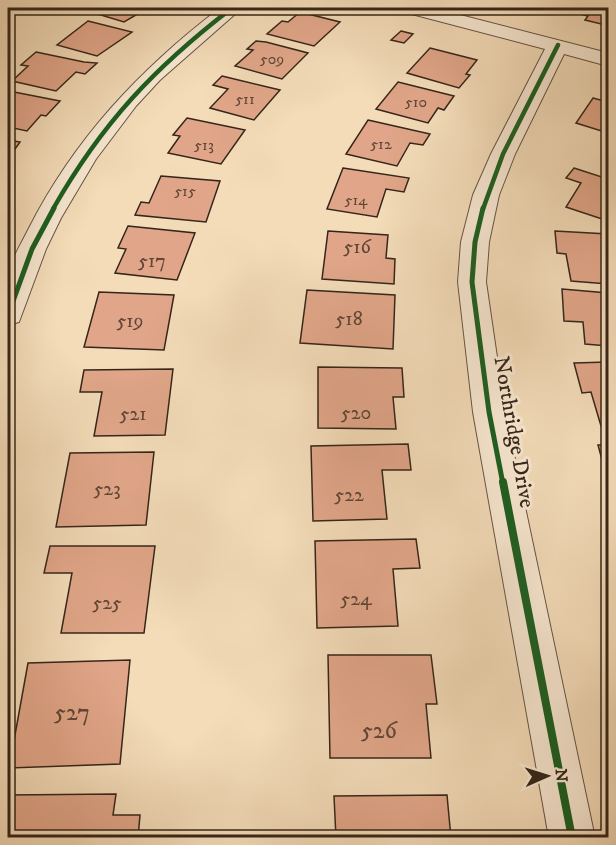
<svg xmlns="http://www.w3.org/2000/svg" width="616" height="845" font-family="'IM FELL DW Pica',serif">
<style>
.building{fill:#e1a689;stroke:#35261a;stroke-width:1.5}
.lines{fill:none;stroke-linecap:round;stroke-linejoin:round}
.minor-casing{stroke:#655442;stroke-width:2}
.minor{fill:#f8e8d2;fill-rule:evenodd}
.cycleway-far2-casing{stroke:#f8e8d2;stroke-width:7}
.cycleway-far1-casing{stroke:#f8e8d2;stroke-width:9}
.cycleway-casing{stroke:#f8e8d2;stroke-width:11}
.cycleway-far2{stroke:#1b5e20;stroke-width:4.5}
.cycleway-far1{stroke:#1b5e20;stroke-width:5}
.cycleway{stroke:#1b5e20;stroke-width:8}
.labels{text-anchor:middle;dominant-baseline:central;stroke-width:6;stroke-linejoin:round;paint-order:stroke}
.far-number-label{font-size:16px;fill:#604636}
.number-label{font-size:20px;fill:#604636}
.street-label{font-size:22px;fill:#35261a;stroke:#f8e8d2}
.near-number-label{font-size:24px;fill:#604636}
</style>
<rect width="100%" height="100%" fill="#f4dcb9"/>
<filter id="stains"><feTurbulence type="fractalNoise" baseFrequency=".00333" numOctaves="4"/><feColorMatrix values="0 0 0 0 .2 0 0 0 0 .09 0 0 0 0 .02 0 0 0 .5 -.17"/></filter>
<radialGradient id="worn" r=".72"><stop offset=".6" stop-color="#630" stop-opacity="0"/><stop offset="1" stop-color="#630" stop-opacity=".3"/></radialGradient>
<!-- building -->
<g class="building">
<path d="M66,8H94L86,14Z"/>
<path d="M98,8H148L124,22L91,12Z"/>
<path d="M555,8H608V20L605,25L585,20L588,16Z"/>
<path d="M300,12L340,22L314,46L267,34L282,21L288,22Z"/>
<path d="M88,21L132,32L97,56L57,45Z"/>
<path d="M401,31L413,34L404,43L391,40Z"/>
<path d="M256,41L266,42L308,53L282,79L235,66L253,50L247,49Z"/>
<path d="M430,48L477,60L466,74L470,75L459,88L407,73Z"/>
<path d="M36,52L84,62L97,63L85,74L76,72L56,91L12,81L28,66L21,65Z"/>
<path d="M222,76L280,90L254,120L210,108L228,89L213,85Z"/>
<path d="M398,82L454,96L444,110L438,108L428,123L376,109Z"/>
<path d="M14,92L60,101L46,116L41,115L27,131L8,127V98Z"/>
<path d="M593,98L608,102V133L576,123Z"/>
<path d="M187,118L245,130L221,164L168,153L180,136L173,135Z"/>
<path d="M368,120L430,134L423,145L410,143L397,166L346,154Z"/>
<path d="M8,140L20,142L8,159Z"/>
<path d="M343,168L409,178L404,192L386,189L377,217L327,209Z"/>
<path d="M574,168L608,179V221L566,207L581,183L566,178Z"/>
<path d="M161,176L220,181L206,222L135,215L141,202L149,203Z"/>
<path d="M128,226L195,233L177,280L115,273L126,249L118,248Z"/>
<path d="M328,231L388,235L386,258L395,259L394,284L322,279Z"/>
<path d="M555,231L608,234V284L571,281L566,254L557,253Z"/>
<path d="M562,289L608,293V346L585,344L583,322L564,321Z"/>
<path d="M307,290L395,295L393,349L300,343Z"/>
<path d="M99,292L174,295L164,350L84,347Z"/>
<path d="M608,362V426H601L591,392L582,393L574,363Z"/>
<path d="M318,367L402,368L404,397H393L396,429L318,428Z"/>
<path d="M173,369L165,435L94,436L102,392H80L84,370Z"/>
<path d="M408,444L411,470H382L387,519L313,521L311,446Z"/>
<path d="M598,445H608V482Z"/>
<path d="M154,452L146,525L56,527L70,453Z"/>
<path d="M416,539L420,568L393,569L398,626L317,628L315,541Z"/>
<path d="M50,546H155L144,633H61L72,573H44Z"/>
<path d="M328,655H431L437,704H426L431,758H330Z"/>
<path d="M130,660L120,764L9,768L28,663Z"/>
<path d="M116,794L113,815H140L138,838H8V795Z"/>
<path d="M447,795L451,838H336L334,796Z"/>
</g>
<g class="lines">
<!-- minor casing -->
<g class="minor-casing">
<g id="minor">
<path d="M220,8H242L160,80L136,106L96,159L61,218L46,249L19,322L8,325C8,310 4,290 8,275C11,260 21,244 28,230C74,139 140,69 220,8Z"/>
<path d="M401,8H433L608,53V66L564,54L515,154L499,195L489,242L486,282L505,412L595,838H549L473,412L458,282L461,242L473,195L491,154L545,49L404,12Z"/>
</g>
</g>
<!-- minor -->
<use href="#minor" class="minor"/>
<!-- cycleway-far2 casing -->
<g class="cycleway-far2-casing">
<g id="cycleway-far2">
<path d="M53,209C102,123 154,68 232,8"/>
<path d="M483,209L503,154L558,45"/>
</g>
</g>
<!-- cycleway-far1 casing -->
<g class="cycleway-far1-casing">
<g id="cycleway-far1">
<path d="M483,208L475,242L472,282L489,412L503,484"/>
<path d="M8,315L32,249L54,208"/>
</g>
</g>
<!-- cycleway casing -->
<g class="cycleway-casing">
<path id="cycleway" d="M503,482L572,838"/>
</g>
<!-- cycleway-far2 -->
<use href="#cycleway-far2" class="cycleway-far2"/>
<!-- cycleway-far1 -->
<use href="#cycleway-far1" class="cycleway-far1"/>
<!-- cycleway -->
<use href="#cycleway" class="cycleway"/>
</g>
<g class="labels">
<!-- far-number labels -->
<g class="far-number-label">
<text x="272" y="59">509</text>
<text x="245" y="99">511</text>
<text x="416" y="102">510</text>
<text x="381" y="144">512</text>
<text x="204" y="145">513</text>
<text x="185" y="191">515</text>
<text x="356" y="200">514</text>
</g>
<!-- number labels -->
<g class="number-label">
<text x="357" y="247">516</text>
<text x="152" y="261">517</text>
<text x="349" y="319">518</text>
<text x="130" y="321">519</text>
<text x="356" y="413">520</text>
<text x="133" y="414">521</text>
<text x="107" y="489">523</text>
<text x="349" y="495">522</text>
<text x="356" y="599">524</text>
<text x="107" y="603">525</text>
</g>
<!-- street labels -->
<g class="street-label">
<text transform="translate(514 432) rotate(80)">Northridge Drive</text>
</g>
<!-- near-number labels -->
<g class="near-number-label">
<text x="72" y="713">527</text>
<text x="379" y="731">526</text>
</g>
</g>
<!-- margin -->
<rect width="616" height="845" fill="none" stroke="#f4dcb9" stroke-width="30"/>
<rect x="9" y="9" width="598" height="827" fill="none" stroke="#35261a" stroke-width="3"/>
<rect x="15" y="15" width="586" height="815" fill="none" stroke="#35261a" stroke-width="1.5"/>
<!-- north arrow -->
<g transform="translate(547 776) rotate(87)" stroke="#f8e8d2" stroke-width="4.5" paint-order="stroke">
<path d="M0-4.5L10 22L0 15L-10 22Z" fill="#35261a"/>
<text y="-9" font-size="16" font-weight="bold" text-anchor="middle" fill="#35261a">N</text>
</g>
<rect width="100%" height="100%" filter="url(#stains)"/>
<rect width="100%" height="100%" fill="url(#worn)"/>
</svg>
